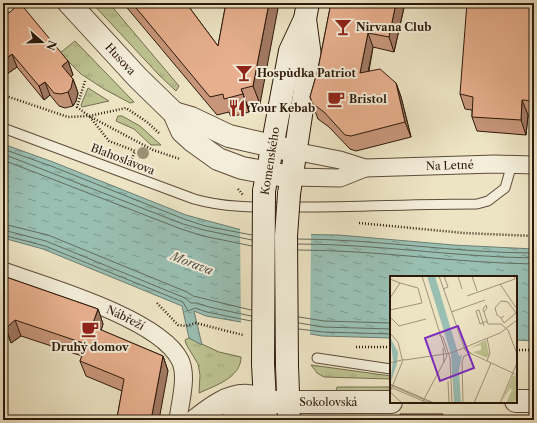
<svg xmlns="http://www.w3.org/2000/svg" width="537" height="423" font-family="'Libre Caslon Text',serif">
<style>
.grass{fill:url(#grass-tufts);stroke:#756e4e}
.water{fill:url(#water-ripples);stroke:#6e7d70}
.pier{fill:#ede4c4}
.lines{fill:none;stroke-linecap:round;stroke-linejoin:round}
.shore{stroke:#636c5f;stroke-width:1}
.service-casing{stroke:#5d4c39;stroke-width:11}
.minor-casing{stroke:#5d4c39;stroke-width:19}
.tertiary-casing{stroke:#5d4c39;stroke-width:24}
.secondary-casing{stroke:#2d190b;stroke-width:24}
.path{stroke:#2d190b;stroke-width:2.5;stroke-dasharray:1 2;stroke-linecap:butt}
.service{stroke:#f3edd9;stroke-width:9}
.minor{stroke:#f3edd9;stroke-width:17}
.tertiary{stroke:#f3edd9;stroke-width:22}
.secondary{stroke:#f3edd9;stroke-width:22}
.secondary-bridge-casing{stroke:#2d190b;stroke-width:24;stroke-linecap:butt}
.path-bridge{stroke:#2d190b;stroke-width:2.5;stroke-dasharray:1 2;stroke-linecap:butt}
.secondary-bridge{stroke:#f3edd9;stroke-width:22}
.tree{fill:#9b9074}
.wall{fill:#c7967a;stroke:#2d190b}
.shaded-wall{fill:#a27a63;stroke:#2d190b}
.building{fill:#e7af8e;stroke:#2d190b}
.labels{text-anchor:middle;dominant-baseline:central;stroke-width:4;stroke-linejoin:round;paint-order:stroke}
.poi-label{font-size:11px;font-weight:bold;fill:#2d190b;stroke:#f3edd9;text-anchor:start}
.street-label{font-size:11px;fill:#2d190b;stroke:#f3edd9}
.water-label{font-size:12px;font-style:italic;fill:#535346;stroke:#f3edd9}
.inset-road{fill:none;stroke:#a0937a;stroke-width:1}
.view{fill:#7b2cbf;fill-opacity:0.15;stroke:#7b2cbf;stroke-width:2}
.inset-edge{fill:none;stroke:#2d190b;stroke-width:2}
</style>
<defs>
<pattern id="grass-tufts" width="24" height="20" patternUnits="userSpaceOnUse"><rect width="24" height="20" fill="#bdc291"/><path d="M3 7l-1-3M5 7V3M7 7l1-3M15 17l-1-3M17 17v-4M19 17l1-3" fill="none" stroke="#a3a67c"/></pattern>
<pattern id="water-ripples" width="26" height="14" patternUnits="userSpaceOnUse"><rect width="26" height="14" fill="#99bfb3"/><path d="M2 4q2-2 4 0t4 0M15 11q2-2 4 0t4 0" fill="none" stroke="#7d9a90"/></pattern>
</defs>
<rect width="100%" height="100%" fill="#ede4c4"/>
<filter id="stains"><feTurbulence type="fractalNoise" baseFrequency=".005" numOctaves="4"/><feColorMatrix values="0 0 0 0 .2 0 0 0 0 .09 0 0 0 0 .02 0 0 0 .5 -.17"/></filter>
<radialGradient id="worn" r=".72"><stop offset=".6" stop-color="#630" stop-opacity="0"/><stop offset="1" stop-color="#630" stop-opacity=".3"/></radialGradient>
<!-- grass -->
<g class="grass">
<path d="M92,3H109L179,86L176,91L159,75Z"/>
<path d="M75,41L134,102L130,103L104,89L81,74L60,53Z"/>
<path d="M88,88L109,101L82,107L81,105Z"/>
<path d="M122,116L140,126L161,145H151L134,129L116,121L118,116Z"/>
<path d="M189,338L219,352L241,357C241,378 214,386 199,393L200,375L198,364L186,344L185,340Z"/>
<path d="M311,365L391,376V379L324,377L317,373Z"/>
<path d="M337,387H391V391H336Z"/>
</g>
<!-- water -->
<path class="water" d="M3,144L53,162L186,215L238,229L274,234L339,235L453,245L534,249V341L516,340V277H391V338L322,336L206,316L194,311L202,345L189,338L182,306L43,249L3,238Z"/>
<!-- pier -->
<path class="pier" d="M240,227L274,232L311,233L310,337L241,325Z"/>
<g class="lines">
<!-- shore -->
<g class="shore">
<path d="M3,149L51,166L184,219L205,226L252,235"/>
<path d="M3,154L183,224L204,230L252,240"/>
<path d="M3,160L181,229L203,236L252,246"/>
<path d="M3,224L48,235L187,292L193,296L251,310"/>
<path d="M3,230L46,241L185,298L191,303H197L209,307L251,316"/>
<path d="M3,235L45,246L183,302L188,311L195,308L207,312L251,321"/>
<path d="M298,239C377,239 455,253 534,253"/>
<path d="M298,244C377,244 455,257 534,258"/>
<path d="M298,250C377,250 455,263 534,264"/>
<path d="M299,317L324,321L391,323"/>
<path d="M299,323L323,327L391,329"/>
<path d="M299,329L323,332L391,334"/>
</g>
<!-- service casing -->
<g class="service-casing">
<g id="service">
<path d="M3,128L194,199C229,209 264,207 300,207C359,207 418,204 477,204L488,201L505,188L512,164"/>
<path d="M317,358L391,369"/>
</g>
</g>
<!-- minor casing -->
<g class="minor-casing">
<g id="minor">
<path id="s1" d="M294,151L340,160L365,168L495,164L534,165"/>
<path d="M291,177L340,178L365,168"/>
<path id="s2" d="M3,271C46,286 160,319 180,360C188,376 180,402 178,420"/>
</g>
</g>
<!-- tertiary casing -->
<g class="tertiary-casing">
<g id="tertiary">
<path id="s3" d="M69,3L138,78L174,113L182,131L193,141L218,159L242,168L291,177"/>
<path d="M174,113L191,118L229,136L294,151"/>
<path d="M516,401H534"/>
<path id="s4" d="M196,420C210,409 229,394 248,396C253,396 260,400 266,402H391"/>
<path d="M233,420L266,402"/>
</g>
</g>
<!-- secondary casing -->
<g class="secondary-casing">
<g id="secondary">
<path d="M264,191L290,51L305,19L308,3"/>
<path d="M289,194L310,56L305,19"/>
<path d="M263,364L266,420"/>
<path d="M287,366L289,420"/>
</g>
</g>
<!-- path -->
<g class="path">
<path d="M85,81L77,107L89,116L153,150L180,159"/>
<path d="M3,95L68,117L89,116L126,108L147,122L159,133"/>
<path d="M90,117L109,141L135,151L131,161"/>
<path d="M359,223L464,233L534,236"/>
<path d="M157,303L178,325L186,326L196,323L243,335"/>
<path d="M356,347H391"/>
<path d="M516,350H534"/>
</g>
<!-- service -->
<use href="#service" class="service"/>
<!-- minor -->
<use href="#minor" class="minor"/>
<!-- tertiary -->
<use href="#tertiary" class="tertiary"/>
<!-- secondary -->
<use href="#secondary" class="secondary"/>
<!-- secondary-bridge casing -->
<g class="secondary-bridge-casing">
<g id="secondary-bridge">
<path d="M263,364L264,191"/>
<path d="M287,366L286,236L289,194"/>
</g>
</g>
<!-- path-bridge -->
<path class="path-bridge" d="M238,189L243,195"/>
<!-- secondary-bridge -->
<use href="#secondary-bridge" class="secondary-bridge"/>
</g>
<!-- trees -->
<circle class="tree" cx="143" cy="153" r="6"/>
<!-- wall -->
<g class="wall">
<path d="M123,3H186L218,46L226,3L260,104L248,107L249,112L231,117L229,112L217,115Z"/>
<path d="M331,3H405L394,52L373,47L369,71L396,83L401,97L411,137L356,151L350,149L329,127L318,119L310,97L318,69Z"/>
<path d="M534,3V115H528L526,135L477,131L472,117V110L465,109L460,94Z"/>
<path d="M3,6L9,13L68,61L73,75L71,77L73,79L78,93L76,101L73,106L65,108L59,106L50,95L44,100L17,67L7,74L5,71L3,72Z"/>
<path d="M3,276L98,309L103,324L101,330L163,356L168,371L117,418L122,391L86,376L80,361L82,356L21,336L11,343L6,330L3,329Z"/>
</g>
<!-- shaded-wall -->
<g class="shaded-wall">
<path d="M269,3H279L260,104L253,86Z"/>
<path d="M396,3H405L394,52L389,37Z"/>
<path d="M368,33L373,47L365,87L360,73Z"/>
<path d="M12,54L17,67L7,74L3,61Z"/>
<path d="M68,61L73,75L67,80L62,66Z"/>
<path d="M73,79L78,93L76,101L73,106L68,92Z"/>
<path d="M45,82L50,95L44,100L39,86Z"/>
<path d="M396,83L401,97L411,137L405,122Z"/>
<path d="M241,89L248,107L249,112L243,94Z"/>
<path d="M522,100L528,115L526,135L521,120Z"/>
<path d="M98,309L103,324L98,341L92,326Z"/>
<path d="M15,320L21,336L11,343L6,328Z"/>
<path d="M163,356L168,371L159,420H151Z"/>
</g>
<!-- building -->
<g class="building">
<path d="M20,3L68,61L62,66L73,79L71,88L68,92L61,94L54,93L45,82L39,86L12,54L3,61V6L9,13Z"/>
<path d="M132,3H186L218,46L226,3H269L253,86L241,89L243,94L224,99L223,94L210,97Z"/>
<path d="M331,3H396L389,37L368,33L360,73L380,69L396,83L405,122L351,136L345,135L324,112L313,104L310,97L318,69Z"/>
<path d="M467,3H534V101L522,100L521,120L472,117L473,97L460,94Z"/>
<path d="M3,276L98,309L92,326L163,356L151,420H115L117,418L124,379L80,361L86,344L15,320L6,328L4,316H3Z"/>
<path d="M400,414H443V419H487V417H534V420H400Z"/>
</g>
<!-- icons -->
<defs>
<g id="bar-bare" transform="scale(1.38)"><path d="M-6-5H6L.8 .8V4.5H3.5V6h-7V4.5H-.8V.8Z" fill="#8f2418" stroke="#f3edd9" stroke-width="2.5" paint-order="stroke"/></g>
<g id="cafe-bare" transform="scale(1.38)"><path d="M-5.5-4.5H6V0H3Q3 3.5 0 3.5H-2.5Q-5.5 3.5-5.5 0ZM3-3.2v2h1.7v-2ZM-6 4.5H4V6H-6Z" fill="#8f2418" stroke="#f3edd9" stroke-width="2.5" paint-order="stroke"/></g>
<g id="restaurant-bare" transform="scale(1.38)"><path d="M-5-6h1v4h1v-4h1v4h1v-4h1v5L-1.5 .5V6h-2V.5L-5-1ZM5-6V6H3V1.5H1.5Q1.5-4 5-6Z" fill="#8f2418" stroke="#f3edd9" stroke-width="2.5" paint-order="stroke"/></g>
</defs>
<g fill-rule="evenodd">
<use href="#bar-bare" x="343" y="27"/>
<use href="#bar-bare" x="244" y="73"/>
<use href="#cafe-bare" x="336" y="99"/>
<use href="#restaurant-bare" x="237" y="108"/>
<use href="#cafe-bare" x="90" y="329"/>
</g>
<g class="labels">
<!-- poi labels -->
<g class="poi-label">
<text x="356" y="27">Nirvana Club</text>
<text x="257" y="73">Hospůdka Patriot</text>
<text x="349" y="99">Bristol</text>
<text x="250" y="108">Your Kebab</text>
<text x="90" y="347" text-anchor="middle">Druhý domov</text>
</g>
<!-- street labels -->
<g class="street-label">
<text stroke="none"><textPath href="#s3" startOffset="76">Husova</textPath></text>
<text transform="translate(123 159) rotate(21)">Blahoslavova</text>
<text transform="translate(270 161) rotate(-81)">Komenského</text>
<text stroke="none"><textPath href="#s1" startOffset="158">Na Letné</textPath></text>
<text stroke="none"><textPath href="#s2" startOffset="131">Nábřeží</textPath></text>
<text stroke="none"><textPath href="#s4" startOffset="140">Sokolovská</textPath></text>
</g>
<!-- water labels -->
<g class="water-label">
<text transform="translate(192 263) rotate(21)">Morava</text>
</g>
</g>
<!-- overview -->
<g transform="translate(390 276)">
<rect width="127" height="127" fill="#ede4c4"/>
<path d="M96,64L99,78L97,82L83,76L91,74V69L80,72ZM123,99L127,101V125L116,127L122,114L120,112L111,127Z" fill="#bdc291"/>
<path d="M37,0H45L69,80L72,79L69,94L71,127H64L61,78ZM0,61L8,76L7,88L0,108L3,84Z" fill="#99bfb3"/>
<path class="inset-road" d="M32,0L57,80L32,127M49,0L75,74L82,78M68,0L72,13M82,0L87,15M0,3L10,7L0,22M110,8L127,33M53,13L58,11L54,0M77,20L125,3L124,0M0,34L32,27L28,12L10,7M86,35L90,48L97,45M86,35L89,34L94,50M61,36L95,24M94,36L97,32L96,29L93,33V34L94,36L98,48H111L118,54L127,78M0,41L9,50L36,43M111,42L107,39L105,32L111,25L118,26L126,37L114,47L111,42L114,40M0,57L8,66L12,83L15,84L61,77L110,57L127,44M49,59L53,61L60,82L62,127M97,62L100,77L97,85M53,72L54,87M75,72L82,78L127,99M0,87L12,84M58,105L59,127M0,108L44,127M0,109L42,127M0,111L38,127M0,116L13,84M0,116L12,127M73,127L72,86L74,80L79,78M84,127L101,87M110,127L127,87"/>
<path class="view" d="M68,50L84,92L50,105L35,62Z"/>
<rect width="127" height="127" class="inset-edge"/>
</g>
<!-- margin -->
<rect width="537" height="423" fill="none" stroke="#ede4c4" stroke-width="16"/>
<rect x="4" y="4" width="529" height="415" fill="none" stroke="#2d190b" stroke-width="2"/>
<rect x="8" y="8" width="521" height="407" fill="none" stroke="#2d190b"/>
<!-- north arrow -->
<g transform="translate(42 42) rotate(110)" stroke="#f3edd9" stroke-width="3" paint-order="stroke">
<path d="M0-3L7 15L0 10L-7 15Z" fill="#2d190b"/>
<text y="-6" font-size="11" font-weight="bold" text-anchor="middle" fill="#2d190b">N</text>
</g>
<rect width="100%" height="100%" filter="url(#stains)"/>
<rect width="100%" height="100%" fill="url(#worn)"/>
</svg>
